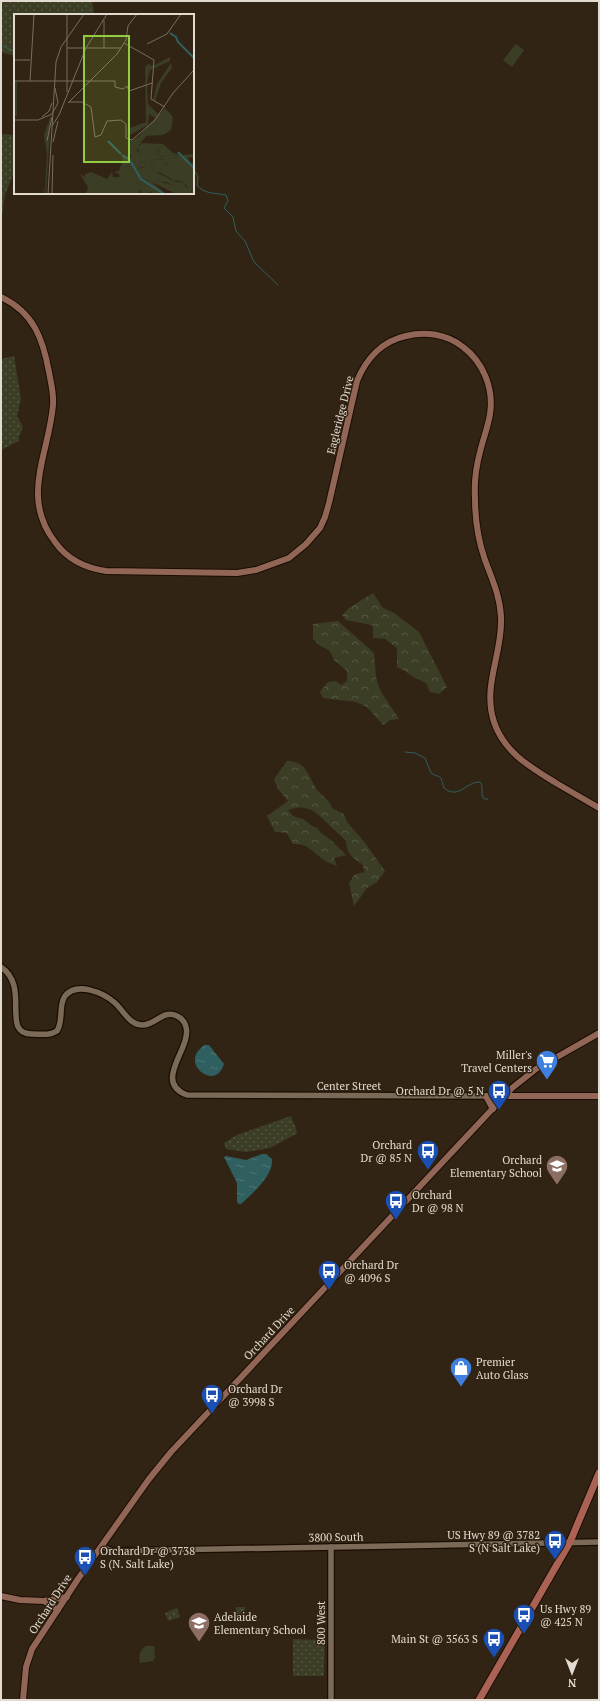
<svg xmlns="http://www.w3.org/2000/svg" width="600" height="1701" font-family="'PT Serif',serif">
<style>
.grass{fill:url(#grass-dots)}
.forest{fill:url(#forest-crowns)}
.pitch{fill:#3b3d25}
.water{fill:url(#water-ripples)}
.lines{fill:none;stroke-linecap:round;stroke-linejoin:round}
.stream{stroke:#2f5f5f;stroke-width:1}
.tertiary-casing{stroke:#1a0d01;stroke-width:8}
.secondary-casing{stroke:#1a0d01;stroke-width:8}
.primary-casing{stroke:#1a0d01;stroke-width:9}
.tertiary{stroke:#7a6a57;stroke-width:5.5}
.secondary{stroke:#926656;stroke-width:6}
.primary{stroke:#aa6254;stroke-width:7}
.labels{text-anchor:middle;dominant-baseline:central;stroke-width:3;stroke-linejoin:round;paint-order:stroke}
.street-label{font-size:11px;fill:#e4dbd0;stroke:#322414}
.poi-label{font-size:11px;fill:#e4dbd0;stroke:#322414;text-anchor:start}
.inset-river{fill:none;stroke:#2f5f5f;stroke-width:2}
.inset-road{fill:none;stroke:#796d5f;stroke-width:1}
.view{fill:#91cd40;fill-opacity:0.15;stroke:#91cd40;stroke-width:2}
.inset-edge{fill:none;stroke:#e4dbd0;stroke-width:2}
</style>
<defs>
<pattern id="grass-dots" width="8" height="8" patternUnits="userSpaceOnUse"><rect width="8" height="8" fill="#3b3d25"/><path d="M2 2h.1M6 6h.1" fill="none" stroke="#575844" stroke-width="1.8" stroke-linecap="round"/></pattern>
<pattern id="forest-crowns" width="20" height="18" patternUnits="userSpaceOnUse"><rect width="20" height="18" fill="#3b3d25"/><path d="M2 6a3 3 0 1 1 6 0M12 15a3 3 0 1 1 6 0" fill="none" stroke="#575844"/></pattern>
<pattern id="water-ripples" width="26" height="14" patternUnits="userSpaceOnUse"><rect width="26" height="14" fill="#2f5f5f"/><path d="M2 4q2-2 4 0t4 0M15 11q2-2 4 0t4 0" fill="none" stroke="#4d7575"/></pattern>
</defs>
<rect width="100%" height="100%" fill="#322414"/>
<!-- grass -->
<g class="grass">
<path d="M1,1H92L94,12L93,15H15V56L1,52Z"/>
<path d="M1,134L13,135L15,170L5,195L1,222Z"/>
<path d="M14,356L21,399L17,416L23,427L19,436V441L1,450V359Z"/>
<path d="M291,1116L297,1131L296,1134L270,1148L246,1152L226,1149L224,1143L237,1135Z"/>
<rect x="236" y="1607" width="9" height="14"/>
<path d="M177,1608L180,1617L168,1621L165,1613Z"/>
<path d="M293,1639L325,1640L324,1676H293Z"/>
</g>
<!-- forest -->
<g class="forest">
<path d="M373,593L383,608L394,613L419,632L447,687L439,694L430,692L426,683C415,679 408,672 397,667V648L385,639L373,638V626L367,624L346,620L342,615L349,608Z"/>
<path d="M338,621L374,653L376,677L380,690L399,719L390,720L383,725L367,707L356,702L323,698L320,692L328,682L336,681L341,685L347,681V671L334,660L330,651L319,645L313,639V624Z"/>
<path d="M287,761C307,762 307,774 316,788C321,796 329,798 332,808L344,814L347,822L366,844L385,871L377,882L367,888L354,906L349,883L355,874L365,872L362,864C353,859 346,852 346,841C340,835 333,829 327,823C316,811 305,803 288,810L293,816L303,819L312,826L317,828L321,833L332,841L346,855L334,858L337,866C333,864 328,863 324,860C312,852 310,844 293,844L287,833L275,832L267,816L288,801L278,789L274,779Z"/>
</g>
<!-- pitch -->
<g class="pitch">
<path d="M516,44L524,50L512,67L503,60Z"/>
<path d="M146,1646H154L155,1658L153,1661L140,1663C138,1656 140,1650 146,1646Z"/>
</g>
<!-- water -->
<g class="water">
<path d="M204,1045H209L224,1064C217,1087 193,1072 195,1058C196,1052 200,1049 204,1045Z"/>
<path d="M262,1154H266L272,1159C274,1175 252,1194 241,1204H239L237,1202V1183L224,1157L226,1156L246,1160Z"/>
</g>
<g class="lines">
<!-- stream -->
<g class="stream">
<path d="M1,45L15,52"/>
<path d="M193,168L198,177L197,185C203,194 216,193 226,195L228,201L224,208L233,217L236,231L245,241L254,262L278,285"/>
<path d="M405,752L415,753L425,758L431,773C443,780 439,772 444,788C459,800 465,782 480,782C484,787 480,794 484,799H488"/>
</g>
<!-- tertiary casing -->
<g class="tertiary-casing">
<g id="tertiary">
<path d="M1,967C31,987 0,1034 32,1034C41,1034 49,1036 57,1031C64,1020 58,1006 65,996C77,981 104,993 115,1003C124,1011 129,1025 143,1025C156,1025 163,1009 177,1016C181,1018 185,1022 186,1027C192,1048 152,1082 187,1095L504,1096"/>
<path d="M102,1547L113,1551L599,1542"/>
<path d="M331,1547V1700"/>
</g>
</g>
<!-- secondary casing -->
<g class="secondary-casing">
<g id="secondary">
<path d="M1,297C34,313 43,339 49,372C51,383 54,394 53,405C49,454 20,497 55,542C67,559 85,568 106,571L237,573L256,570L289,558L306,544L320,528L325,517L329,503L357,381C366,359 382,341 406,336C425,331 447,334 463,347C483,362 494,388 490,414C488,427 483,439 480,452C476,467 474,483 475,498C475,519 478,540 485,560C492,579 500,596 501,617C503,653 482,685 494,722C504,752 530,767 556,783C570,791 585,800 599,808"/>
<path d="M486,1096L493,1109"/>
<path d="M504,1096H599"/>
<path d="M1,1596L20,1600L44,1601L58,1610"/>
<path d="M44,1601L67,1597"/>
<path d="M23,1700L26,1667L32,1649L78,1579L149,1479L171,1452L512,1088L536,1069L599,1033"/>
</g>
</g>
<!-- primary casing -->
<g class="primary-casing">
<path id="primary" d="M479,1700L570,1542L599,1473"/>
</g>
<!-- tertiary -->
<use href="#tertiary" class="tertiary"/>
<!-- secondary -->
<use href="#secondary" class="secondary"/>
<!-- primary -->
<use href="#primary" class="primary"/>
</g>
<!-- icons -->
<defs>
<g id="supermarket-pin" transform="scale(1.15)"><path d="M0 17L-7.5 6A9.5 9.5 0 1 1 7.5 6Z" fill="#3f7fe0" stroke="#322414"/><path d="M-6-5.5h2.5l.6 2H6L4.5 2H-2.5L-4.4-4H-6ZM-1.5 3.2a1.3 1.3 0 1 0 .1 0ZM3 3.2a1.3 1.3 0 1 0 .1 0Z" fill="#fff"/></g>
<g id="bus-pin" transform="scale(1.15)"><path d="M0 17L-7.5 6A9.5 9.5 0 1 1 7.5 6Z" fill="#1a4fb4" stroke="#322414"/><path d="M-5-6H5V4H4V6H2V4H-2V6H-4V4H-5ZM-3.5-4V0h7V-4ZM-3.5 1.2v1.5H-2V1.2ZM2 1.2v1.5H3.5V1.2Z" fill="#fff"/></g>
<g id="school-pin" transform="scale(1.15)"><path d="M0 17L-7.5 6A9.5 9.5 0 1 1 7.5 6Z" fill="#8d6e63" stroke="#322414"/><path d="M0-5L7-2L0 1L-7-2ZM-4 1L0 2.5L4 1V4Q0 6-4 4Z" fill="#fff"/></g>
<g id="shop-pin" transform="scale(1.15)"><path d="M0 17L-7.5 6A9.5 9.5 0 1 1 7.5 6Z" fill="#3f7fe0" stroke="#322414"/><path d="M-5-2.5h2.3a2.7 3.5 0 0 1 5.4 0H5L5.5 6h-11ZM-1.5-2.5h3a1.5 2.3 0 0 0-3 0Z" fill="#fff"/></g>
</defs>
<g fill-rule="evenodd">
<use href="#supermarket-pin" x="547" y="1061"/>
<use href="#bus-pin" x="499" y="1091"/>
<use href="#bus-pin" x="428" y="1151"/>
<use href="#school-pin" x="557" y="1166"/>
<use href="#bus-pin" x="396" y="1201"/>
<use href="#bus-pin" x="329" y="1271"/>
<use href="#shop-pin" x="461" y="1368"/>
<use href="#bus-pin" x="212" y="1395"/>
<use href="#bus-pin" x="555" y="1541"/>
<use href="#bus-pin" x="85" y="1557"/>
<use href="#bus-pin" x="524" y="1615"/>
<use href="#school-pin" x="199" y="1623"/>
<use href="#bus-pin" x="494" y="1639"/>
</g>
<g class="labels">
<!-- street labels -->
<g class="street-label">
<text transform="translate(340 415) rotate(-76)">Eagleridge Drive</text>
<text x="349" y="1086">Center Street</text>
<text transform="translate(269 1333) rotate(-47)">Orchard Drive</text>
<text transform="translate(336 1537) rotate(-1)">3800 South</text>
<text transform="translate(50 1604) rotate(-57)">Orchard Drive</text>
<text transform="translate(321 1623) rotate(-90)">800 West</text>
</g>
<!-- poi labels -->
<g class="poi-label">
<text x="532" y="1055" text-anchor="end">Miller's<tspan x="532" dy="13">Travel Centers</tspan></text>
<text x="484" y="1091" text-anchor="end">Orchard Dr @ 5 N</text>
<text x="412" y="1145" text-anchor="end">Orchard<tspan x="412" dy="13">Dr @ 85 N</tspan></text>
<text x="542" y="1160" text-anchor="end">Orchard<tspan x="542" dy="13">Elementary School</tspan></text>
<text x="412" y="1195">Orchard<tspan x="412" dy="13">Dr @ 98 N</tspan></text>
<text x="344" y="1265">Orchard Dr<tspan x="344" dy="13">@ 4096 S</tspan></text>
<text x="476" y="1362">Premier<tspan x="476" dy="13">Auto Glass</tspan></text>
<text x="228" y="1389">Orchard Dr<tspan x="228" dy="13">@ 3998 S</tspan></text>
<text x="540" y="1535" text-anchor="end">US Hwy 89 @ 3782<tspan x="540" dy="13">S (N Salt Lake)</tspan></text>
<text x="100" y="1551">Orchard Dr @ 3738<tspan x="100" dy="13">S (N. Salt Lake)</tspan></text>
<text x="540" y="1609">Us Hwy 89<tspan x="540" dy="13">@ 425 N</tspan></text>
<text x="214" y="1617">Adelaide<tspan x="214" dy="13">Elementary School</tspan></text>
<text x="478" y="1639" text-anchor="end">Main St @ 3563 S</text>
</g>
</g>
<!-- overview -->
<g transform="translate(14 14)">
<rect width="180" height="180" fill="#322414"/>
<path d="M156,43V47L136,56L133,68L134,90L144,100L142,104L135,100L134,111L114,122L113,115L132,108L131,53L134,50L139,52ZM157,49L158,54L147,69L141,87H139L143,70ZM0,67H3V102H0ZM151,94L159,103L157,116L149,121L132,122L125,131L127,133L133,130L128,138L124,134L122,135L126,140L131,138L137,143L144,142L142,136L145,132L146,142L151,143V134L157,137L158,142L180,140V143L155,145L152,150H154V152L150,150L151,145L137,146L140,149L137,150L138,152L123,154L132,149L128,148L126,151L112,153L111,159L117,155L123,163L121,164L126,171L124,173L130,178L128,180L124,173V180H72L74,173L66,160L71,163V160L77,158L93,165L98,158L99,163H106L105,160L100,158L105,157L109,145L108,142L118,143L114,138L116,127L124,123ZM37,101L32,180H30L32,176L28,180L31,175L33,140L30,121ZM141,152L139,156L159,167L171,169V172L180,180L152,168L135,167L127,164L125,159L129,157L125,158L124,155L131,156L133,159Z" fill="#3b3d25"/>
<path d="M127,129L149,130L159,139L167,141L158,142L156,137L151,134V143L146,142L145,133L142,136L144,143H135L132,140H126L125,137L122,135L125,143H121V139L123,138L118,137L122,135H125ZM173,143L177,150L180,149V152L177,150L180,156V178L174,176L177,180H162L138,168L152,180H138L137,177L135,180H128V176H125L126,180H124L123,174L126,171L121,164L123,163L117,156L115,159H111L112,153L126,151L128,148L136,149L125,153V155L139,150L137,146L152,145L150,150L152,152L155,145ZM141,152L138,158H145L159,166V169L161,166L171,169L174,175L144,167L146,162L143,167L139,166L141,162L135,167L127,164L130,160L126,161L129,157L124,156H131L130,158L135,159Z" fill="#3b3d25" fill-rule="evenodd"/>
<path class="inset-river" d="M156,19L162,23L164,28L180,44M94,127L107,140M164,138L180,154M108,141L115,145L127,165L150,180"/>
<path class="inset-road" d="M53,0V78M90,6V34M110,29L140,46L137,85L151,93M133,30L153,20L167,0M53,34H107M0,46H16M0,67H77M16,67L20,0M77,67H101V73L109,75L113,72L115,77L138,69M55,88H68L77,93L81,123L87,121L93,107L107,106L112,110V124L118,126L141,106L159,79L180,56M54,89L103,40L112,26L114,12L123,0M28,103L35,97L38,89M0,106H24L38,100L44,89L41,74M38,112L45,101L72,34L93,0M33,127L38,103M39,128L44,107M34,180L42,48L47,33L70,0M38,180L39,141"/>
<path class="view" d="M70,22H115V148H70Z"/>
<rect width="180" height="180" class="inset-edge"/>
</g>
<!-- border -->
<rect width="600" height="1701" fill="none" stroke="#e4dbd0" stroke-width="4"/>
<!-- north arrow -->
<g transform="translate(572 1673) rotate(180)" stroke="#322414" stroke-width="3" paint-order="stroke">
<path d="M0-3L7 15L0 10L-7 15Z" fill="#e4dbd0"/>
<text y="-6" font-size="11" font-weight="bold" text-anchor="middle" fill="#e4dbd0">N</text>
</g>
</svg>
